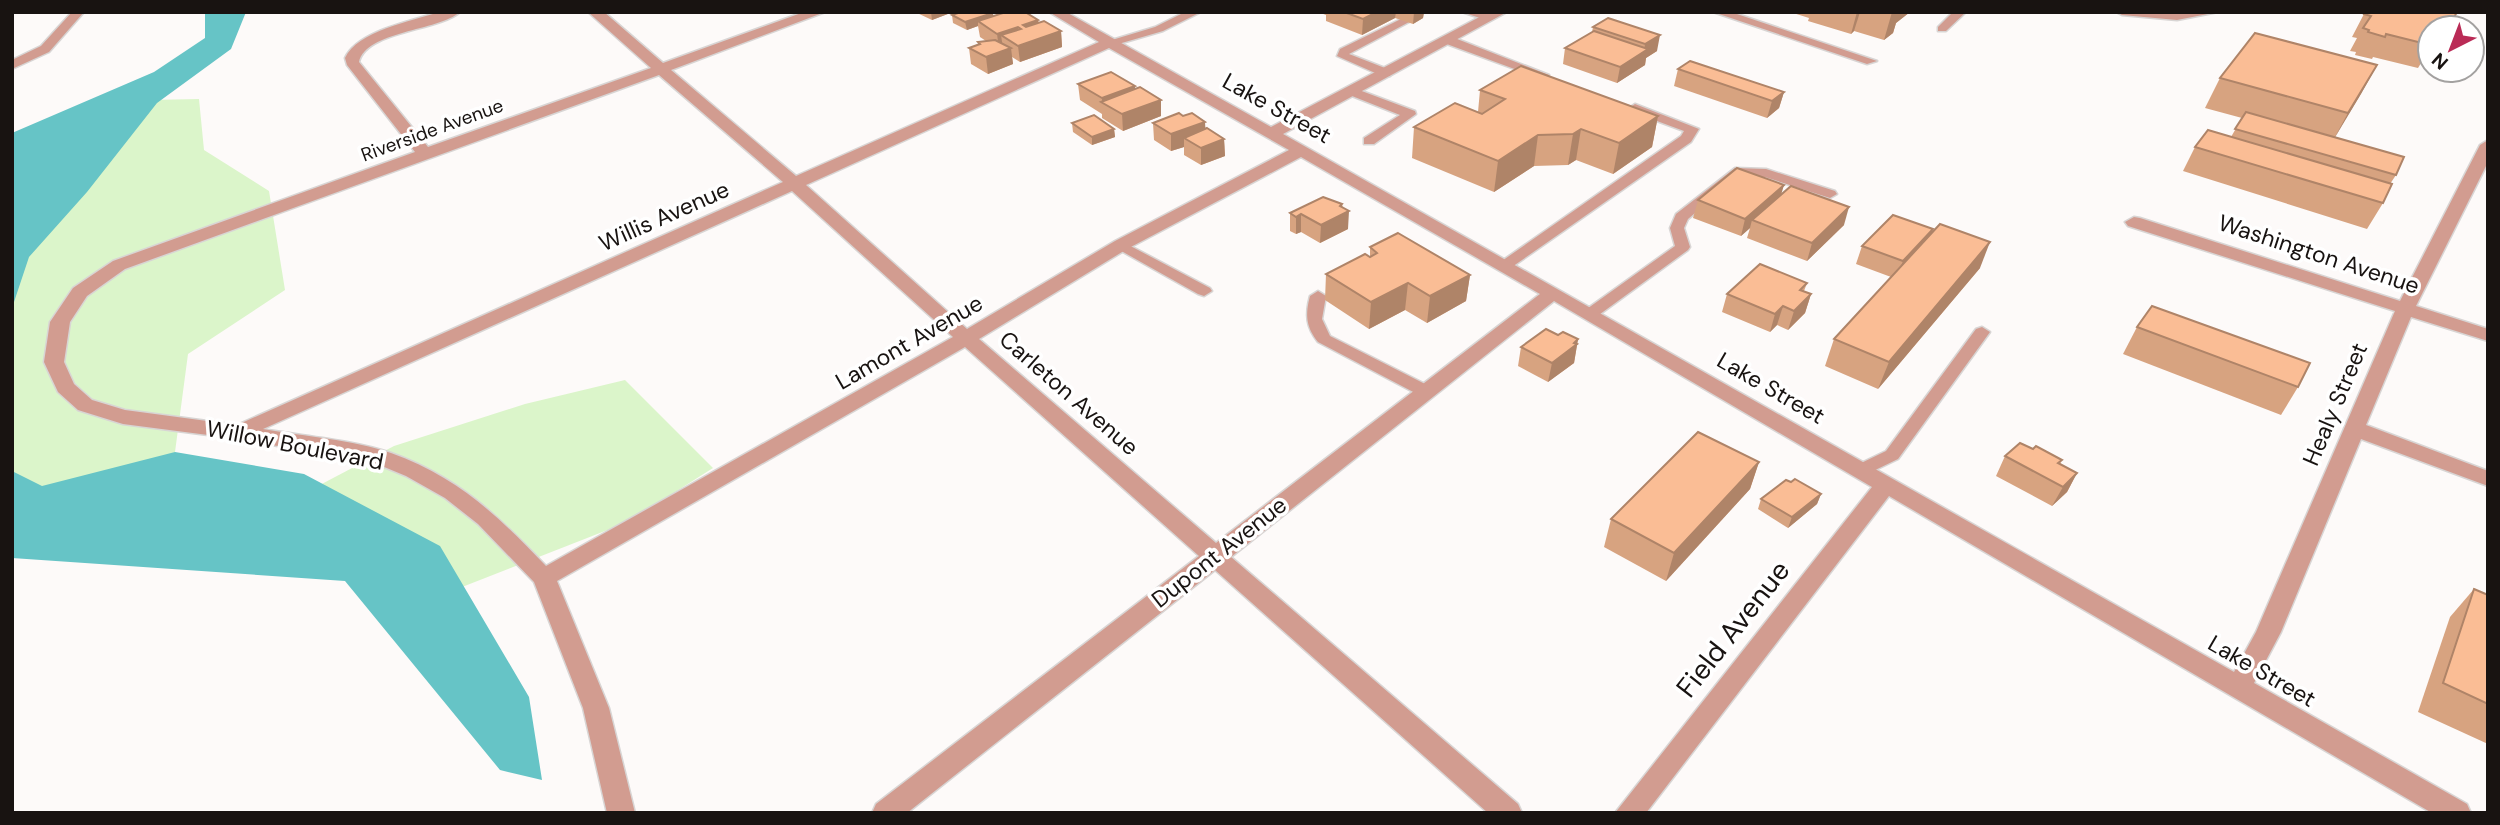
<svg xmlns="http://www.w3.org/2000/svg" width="2500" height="825" font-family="'DM Sans',sans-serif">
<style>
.green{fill:#dbf5ca}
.water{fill:#66c4c6}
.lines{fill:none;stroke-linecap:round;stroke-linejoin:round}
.lane-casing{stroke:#d8d5d4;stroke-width:3}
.street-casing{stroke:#d8d5d4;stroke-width:3}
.lane{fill:#d29c90;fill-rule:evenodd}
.street{fill:#d29c90;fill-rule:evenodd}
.wall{fill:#d7a380}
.shaded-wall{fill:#af8468}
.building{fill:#fabd95;stroke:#af8468;stroke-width:2}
.labels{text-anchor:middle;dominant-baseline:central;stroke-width:7;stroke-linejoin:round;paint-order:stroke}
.far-street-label{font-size:19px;fill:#181311;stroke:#fff}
.street-label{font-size:23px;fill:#181311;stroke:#fff}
.near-street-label{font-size:28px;fill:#181311;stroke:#fff}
</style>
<rect width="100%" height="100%" fill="#fdfaf9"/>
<!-- green -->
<g class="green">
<path d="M199,99L204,150L269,191L285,290L188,354L175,452L75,512L12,507V223L149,100Z"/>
<path d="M625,380L713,468L628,522L457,589L316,487L394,446L525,404Z"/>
</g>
<!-- water -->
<g class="water">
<path d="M205,12H246L231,49L157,103L87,192L29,257L12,308V133L154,72L205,38Z"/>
<path d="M175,452L304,474L440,546L529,697L542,780L500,770L345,581L12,558V471L42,486Z"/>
</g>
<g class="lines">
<!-- lane casing -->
<g class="lane-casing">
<g id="lane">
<path d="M72,12H84L49,52L12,69V60L41,46Z"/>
<path d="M1185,12H1201L1163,31L1108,47L1102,43L1155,27Z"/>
<path d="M1462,12H1481L1495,18L1489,21Z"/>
<path d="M1713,12H1731L1877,61L1867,64Z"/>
<path d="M1953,12H1966L1946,31H1938V27Z"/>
<path d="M2116,12H2218L2177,20L2122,15Z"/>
<path d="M1401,19L1411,21L1349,54L1390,70V76H1382L1337,56L1340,49Z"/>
<path d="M1444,37H1452L1549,75L1543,79L1539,78L1444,43Z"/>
<path d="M1351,87L1415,111L1416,114L1374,144H1364V138L1400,115L1347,94L1345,91Z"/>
<path d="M1635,104L1699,129L1691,142L1509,269H1499L1496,266L1499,263L1681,136L1684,131L1630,111L1629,108Z"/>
<path d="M1735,168L1766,169L1835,191L1837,194L1830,198L1765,177L1738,176L1688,219L1684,228L1690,247L1688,250L1596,317H1584L1582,314L1584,311L1675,246L1670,228L1676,214Z"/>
<path d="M1121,241L1210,288L1212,291L1204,296L1198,294L1116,248L1114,245L1116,242Z"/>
<path d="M1318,291L1326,296L1322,319L1330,336L1431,387L1434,391L1431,395H1419L1318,342C1306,327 1305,315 1310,296Z"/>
<path d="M1982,327L1990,332L1898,459L1867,474H1855L1852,470L1855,466L1886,451L1976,329Z"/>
</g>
</g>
<!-- street casing -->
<g class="street-casing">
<path id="street" d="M439,12H460C438,31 366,31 359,62L428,147L651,68L588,12H604L663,63L804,12H825L671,70L796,176L1099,42L1049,12H1066L1271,127L1489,12H1507L1283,134L2234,672L2256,632L2395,311L2128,226L2125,222L2134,217L2140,218L2400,301L2480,145L2488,140V162L2416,306L2488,329V341L2411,317L2366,425L2488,471V486L2361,439L2281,632L2254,683L2467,804L2471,813H2432L1889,496L1646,813H1615L1872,487L1554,301L1231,557L1518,804L1522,813H1488L1215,570L907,813H872L876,804L1199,556L965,347L557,581L609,708L635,813H607L583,708L534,582L478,524L445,498L406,476L377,464L239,439L123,424L78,410L58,392L44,362L50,322L73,288L113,261L415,152L347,65L345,58C357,31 412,21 439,12ZM1109,48L1289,150L1115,241L967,329L806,185ZM659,75L783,182L237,425L125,410L92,400L74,384L64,362L70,322L87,296L125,269ZM1301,157L1540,294L1216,543L979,339L1127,249ZM792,191L953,337L546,566C498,516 458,477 391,453C354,440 302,436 263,429Z"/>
</g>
<!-- lane -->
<use href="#lane" class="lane"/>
<!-- street -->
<use href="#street" class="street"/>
</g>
<!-- wall -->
<g class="wall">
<path d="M915,12H953L932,20Z"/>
<path d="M1318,12H1424L1423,18L1413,24L1395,18L1362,35L1326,21V15Z"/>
<path d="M1790,12H1910L1896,23L1893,33L1884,40L1854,31L1851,34L1808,21L1809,18Z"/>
<path d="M2365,12L2430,28V56L2426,55L2418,68L2373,57L2372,59L2355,55L2356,52L2350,51L2357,38L2352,37Z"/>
<path d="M993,13V16L1038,20L1039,23L1061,31L1062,47L1020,62L1012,57L1013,64L988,74L971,64L969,48L978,45V42L986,41L980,37L978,26L967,30L953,23L952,15Z"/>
<path d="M1608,18L1657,51L1646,58L1645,65L1617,83L1563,64L1565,48L1592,32L1593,27Z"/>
<path d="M2377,65L2335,137L2396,175L2390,184L2383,203L2367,229L2183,171L2195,147L2231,137L2242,118L2205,108L2220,78Z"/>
<path d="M1678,69L1784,92L1779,108L1767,118L1674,86Z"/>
<path d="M1078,84L1135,86V89L1161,100V116L1123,131L1102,118V114L1080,100Z"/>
<path d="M1480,90L1658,116L1652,147L1613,174L1576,160L1568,165L1534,166L1494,192L1412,158L1414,127L1478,112Z"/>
<path d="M1072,123L1114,129L1115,137L1092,145L1073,132Z"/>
<path d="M1153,123L1205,129L1224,139L1225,156L1201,165L1184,155V147L1171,151L1154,140Z"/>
<path d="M1781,194L1844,225L1807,261L1747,238L1750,228L1741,236L1693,218L1698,200Z"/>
<path d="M1342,204L1348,229L1320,243L1301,232L1296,234L1290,231V213Z"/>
<path d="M1931,235L1980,268L1878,389L1825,366L1834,339L1891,277L1856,264L1862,246Z"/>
<path d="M1370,247L1470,275L1466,301L1427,323L1405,310L1369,329L1325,300L1326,274L1370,257Z"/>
<path d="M1807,283L1804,291L1811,294L1805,313L1788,330L1777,325L1770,332L1722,312L1727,294Z"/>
<path d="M2137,327L2298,387L2281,415L2123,354Z"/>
<path d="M1558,335L1578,339L1574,363L1548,382L1518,366L1521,347Z"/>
<path d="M2033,449L2062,460L2060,464L2077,473L2067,492L2052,506L1996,476L2005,456Z"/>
<path d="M1759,462L1750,489L1666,581L1604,547L1611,519Z"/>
<path d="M1791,482L1821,494L1817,504L1788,528L1758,509L1761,499Z"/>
<path d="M2474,589L2488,595V744L2418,712L2450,617Z"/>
</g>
<!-- shaded-wall -->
<g class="shaded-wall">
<path d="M931,12H953L932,20Z"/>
<path d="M1377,12H1396L1395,18L1362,35L1363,19Z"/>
<path d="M1414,12H1424L1423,18L1413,24Z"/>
<path d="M1857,12H1860L1854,31L1851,34Z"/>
<path d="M1892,12H1910L1896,23L1893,33L1884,40Z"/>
<path d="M993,13L994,21H978V26L967,30L965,22Z"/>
<path d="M1038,20L1040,36L1023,25Z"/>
<path d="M1018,27L1020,43L1001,35L1003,48L999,49L997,34Z"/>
<path d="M1061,31L1062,47L1020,62L1018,46Z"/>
<path d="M1660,35L1657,51L1646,58L1645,65L1617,83L1620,67L1644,51L1645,44Z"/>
<path d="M1011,48L1013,64L988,74L986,57Z"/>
<path d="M2377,65L2361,94L2331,144L2348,113Z"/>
<path d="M1135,86L1136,102H1102V98Z"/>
<path d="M1784,92L1779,108L1767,118L1772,101Z"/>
<path d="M1161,100V116L1123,131L1122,114Z"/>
<path d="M1658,116L1652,147L1613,174L1619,143Z"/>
<path d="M1205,122L1206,138H1184V147L1171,151V134Z"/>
<path d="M1114,129L1115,137L1092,145V137Z"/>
<path d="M1581,129L1576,160L1568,165L1573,134Z"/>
<path d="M1538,135L1534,166L1494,192L1498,161Z"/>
<path d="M1224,139L1225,156L1201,165V148Z"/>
<path d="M1784,185L1779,202L1752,220L1750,228L1741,236L1745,219Z"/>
<path d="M1342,204V215L1349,211L1348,229L1320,243L1321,225Z"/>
<path d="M1849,207L1844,225L1807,261L1812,243Z"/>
<path d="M1301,214V232L1296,234V217Z"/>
<path d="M1933,229L1926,247L1896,279L1903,261Z"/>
<path d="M1990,242L1980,268L1878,389L1889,362Z"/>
<path d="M1470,275L1466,301L1427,323L1430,296Z"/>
<path d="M1408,283L1405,310L1369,329L1371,302Z"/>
<path d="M1811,294L1805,313L1788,330L1794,311Z"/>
<path d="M1783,306L1777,325L1770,332L1775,314Z"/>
<path d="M1578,339L1574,363L1548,382L1552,363Z"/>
<path d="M1759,462L1750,489L1666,581L1674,553Z"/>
<path d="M2077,473L2067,492L2052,506L2063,487Z"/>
<path d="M1821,494L1817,504L1788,528L1792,517Z"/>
</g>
<!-- building -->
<g class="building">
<path d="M961,12H992L993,13L965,22L952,15Z"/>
<path d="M1006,12H1025L1038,20L1023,25L1026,27L1044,21L1061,31L1018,46L1001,35L1021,29L1018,27L997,34L978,21Z"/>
<path d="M1344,12H1377L1363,19Z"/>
<path d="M2365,12H2457L2448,28H2430V45L2386,34L2385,37L2368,32L2369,30L2363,28L2371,16L2364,14Z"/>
<path d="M1608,18L1660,35L1645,44L1593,27Z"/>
<path d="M1594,31L1648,49L1620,67L1565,48Z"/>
<path d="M2255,33L2377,65L2348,113L2220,78Z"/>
<path d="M995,40L1011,48L986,57L969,48L980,44L978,42Z"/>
<path d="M1690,61L1784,92L1772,101L1678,69Z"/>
<path d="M1521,66L1658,116L1619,143L1581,129L1573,134L1538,135L1498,161L1414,127L1455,103L1482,114L1505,99L1480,90Z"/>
<path d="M1111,72L1135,86L1102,98L1078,84Z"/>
<path d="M1140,87L1161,100L1122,114L1101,102Z"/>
<path d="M2246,112L2404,157L2396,175L2235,129Z"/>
<path d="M1179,113L1183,116L1192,113L1205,122L1171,134L1153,123Z"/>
<path d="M1094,115L1114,129L1092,137L1072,123Z"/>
<path d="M1207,128L1224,139L1201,148L1184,138Z"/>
<path d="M2208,130L2392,184L2383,203L2195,147Z"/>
<path d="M1737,168L1784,185L1745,219L1698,200Z"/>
<path d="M1791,186L1849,207L1812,243L1752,220Z"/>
<path d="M1323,197L1342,204L1340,206L1349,211L1321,225L1301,214L1296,217L1290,213Z"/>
<path d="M1893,215L1933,229L1903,261L1862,246Z"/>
<path d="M1940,224L1990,242L1889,362L1834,339Z"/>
<path d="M1398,233L1470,275L1430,296L1408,283L1371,302L1326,274L1365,254L1370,257L1377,253L1370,247Z"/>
<path d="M1760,264L1807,283L1800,290L1811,294L1794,311L1783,306L1775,314L1727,294Z"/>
<path d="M2152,306L2310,363L2298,387L2137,327Z"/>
<path d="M1546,329L1558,335L1563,332L1578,339L1574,343L1577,344L1552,363L1521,347Z"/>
<path d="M1698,432L1759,462L1674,553L1611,519Z"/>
<path d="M2020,443L2033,449L2036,446L2062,460L2058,463L2077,473L2063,487L2005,456Z"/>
<path d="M1795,479L1821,494L1792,517L1761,499L1786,480L1791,482Z"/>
<path d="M2474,589L2488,595V704L2443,683Z"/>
</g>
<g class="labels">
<!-- far-street labels -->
<g class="far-street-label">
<text transform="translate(432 130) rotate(-20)">Riverside Avenue</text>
</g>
<!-- street labels -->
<g class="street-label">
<text transform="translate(1277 108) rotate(29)">Lake Street</text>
<text transform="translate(664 216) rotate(-24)">Willis Avenue</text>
<text transform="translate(2319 254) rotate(18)">Washington Avenue</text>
<text transform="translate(909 342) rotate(-30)">Lamont Avenue</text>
<text transform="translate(1771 388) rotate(30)">Lake Street</text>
<text transform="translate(1069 393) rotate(41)">Carleton Avenue</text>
<text transform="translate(2335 404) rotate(-67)">Healy Street</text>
<text transform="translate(295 445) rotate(11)">Willow Boulevard</text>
<text transform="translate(1219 552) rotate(-38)">Dupont Avenue</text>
<text transform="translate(2262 671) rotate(30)">Lake Street</text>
</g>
<!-- near-street labels -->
<g class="near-street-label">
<text transform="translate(1733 629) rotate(-52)">Field Avenue</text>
</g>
</g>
<!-- border -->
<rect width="2500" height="825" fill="none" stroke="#181311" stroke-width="28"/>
<!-- north arrow -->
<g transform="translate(2451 49) rotate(222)"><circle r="33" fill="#ffffff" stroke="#a3a1a0" stroke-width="2"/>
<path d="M0-5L12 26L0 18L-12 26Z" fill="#ba2b56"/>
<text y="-10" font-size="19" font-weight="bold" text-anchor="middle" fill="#181311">N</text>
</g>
</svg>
